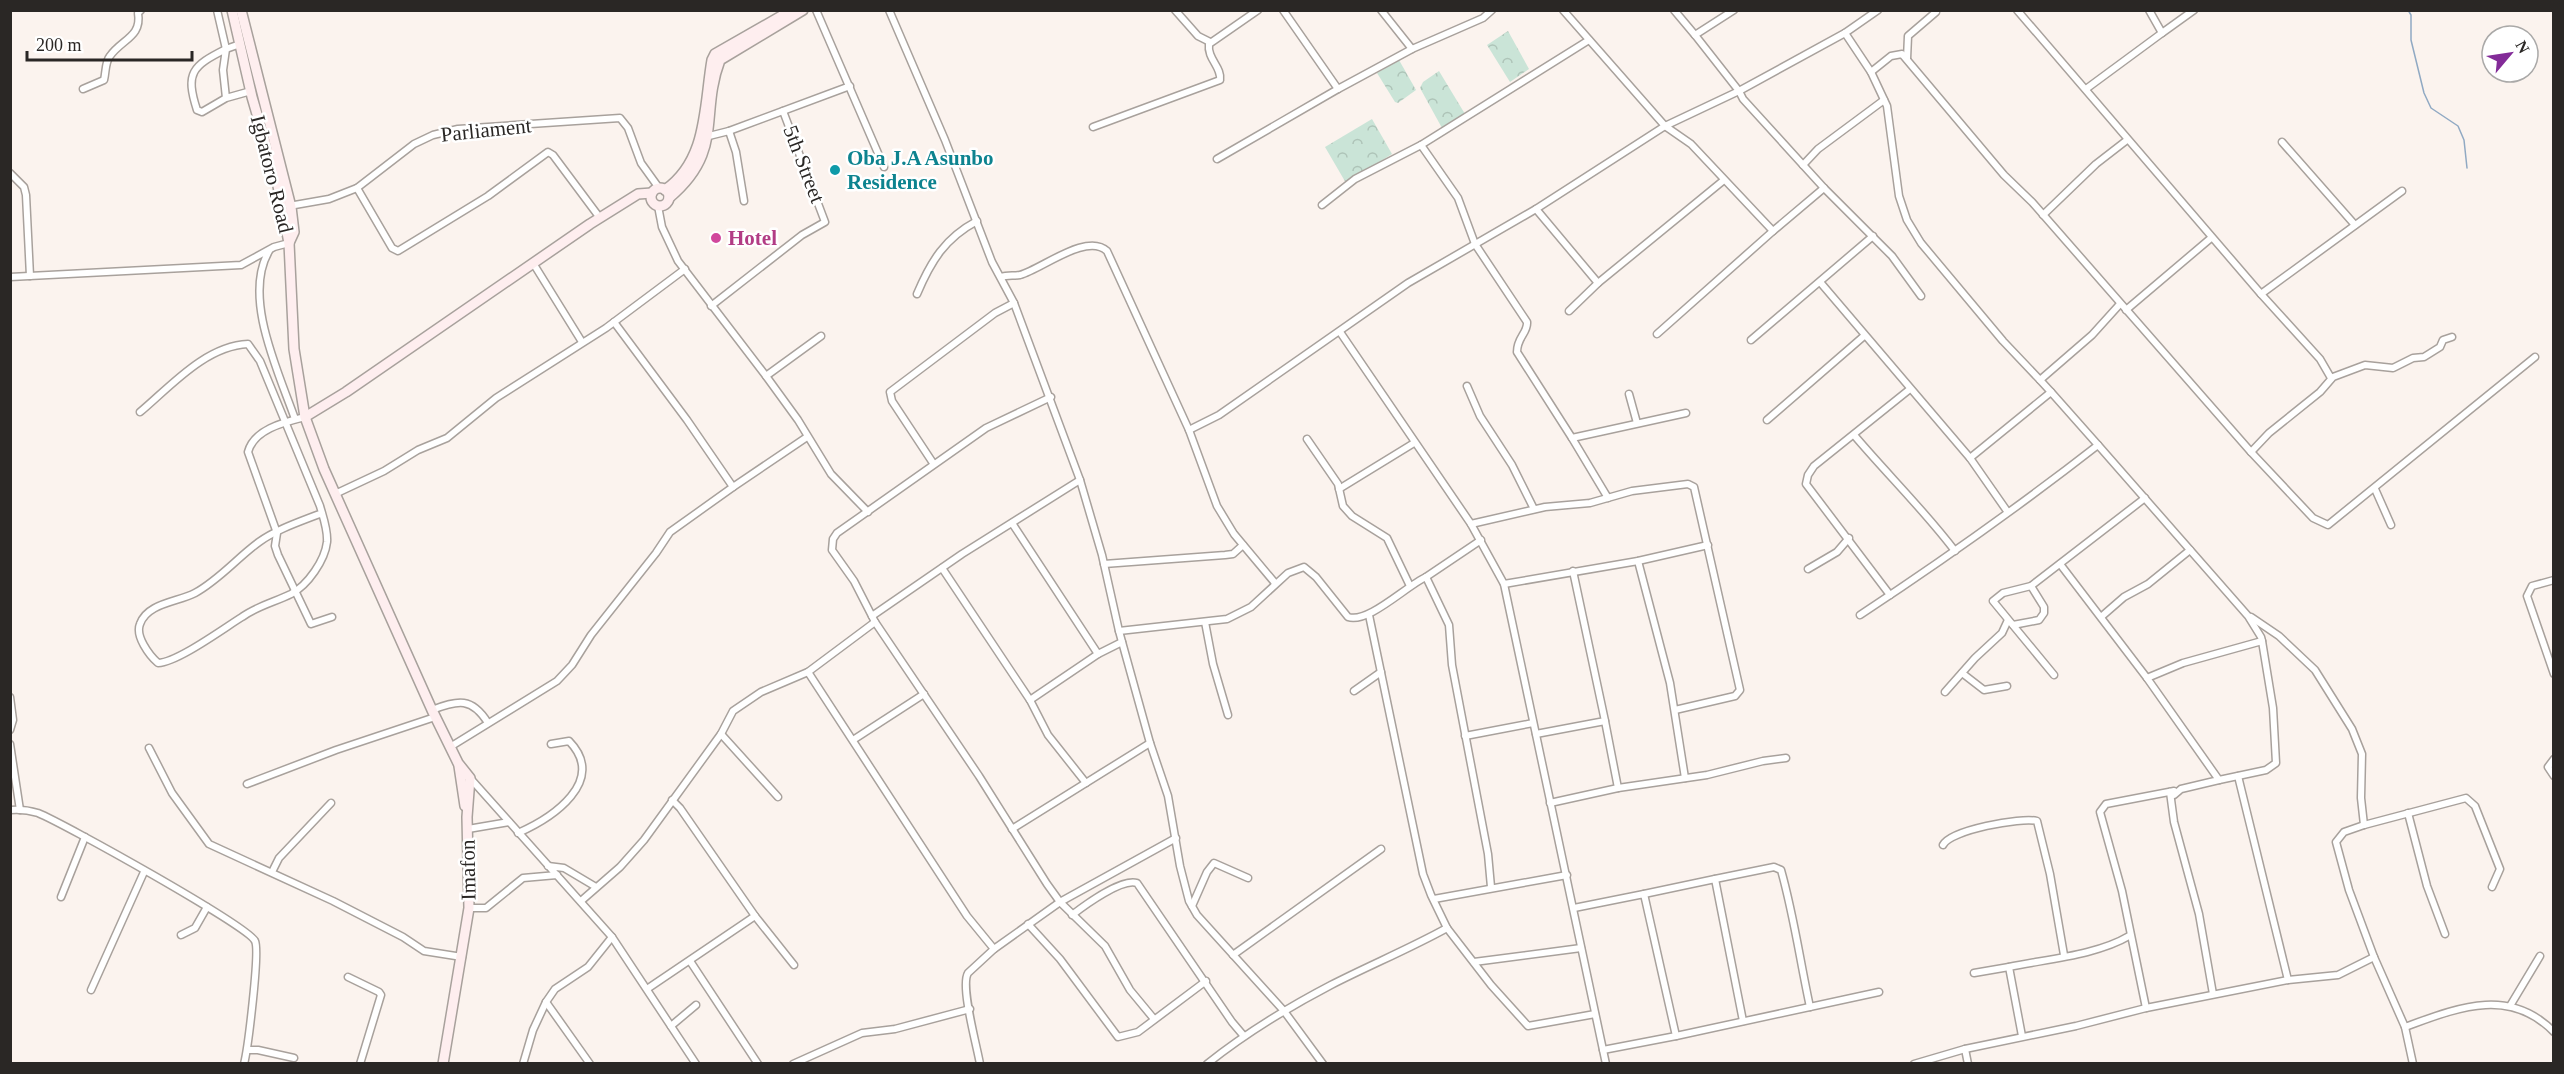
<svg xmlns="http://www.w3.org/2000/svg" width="2564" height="1074" font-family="'Times New Roman',serif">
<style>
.park{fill:url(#park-crowns)}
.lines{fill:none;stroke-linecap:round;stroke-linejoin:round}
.stream{stroke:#90a9c3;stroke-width:1.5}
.street-casing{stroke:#a8a19c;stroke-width:9}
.secondary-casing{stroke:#a8a19c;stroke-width:12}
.street{stroke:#fff;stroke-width:6}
.secondary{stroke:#feeeef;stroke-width:9}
.culture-dot{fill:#0f9aa8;stroke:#fff;stroke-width:2}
.hotel-dot{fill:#d1479c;stroke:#fff;stroke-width:2}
.labels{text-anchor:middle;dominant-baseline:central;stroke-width:5;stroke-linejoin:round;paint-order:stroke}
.street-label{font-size:21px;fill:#2a2725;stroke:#fff}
.culture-label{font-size:21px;font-weight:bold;fill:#0d838f;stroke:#fff;text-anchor:start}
.hotel-label{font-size:21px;font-weight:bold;fill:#b23c85;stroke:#fff;text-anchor:start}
</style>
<defs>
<pattern id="park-crowns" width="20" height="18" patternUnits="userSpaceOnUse" patternTransform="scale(1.5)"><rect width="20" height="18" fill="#cae4d7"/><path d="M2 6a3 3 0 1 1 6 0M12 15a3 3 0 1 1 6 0" fill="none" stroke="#aec4b8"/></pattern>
</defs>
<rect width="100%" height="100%" fill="#fbf3ee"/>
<!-- park -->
<g class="park">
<path d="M1508,31L1529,69L1510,82L1487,45Z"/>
<path d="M1399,60L1416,90L1398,103L1395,102L1377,73Z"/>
<path d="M1439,71L1465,114L1442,128L1420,88L1423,82Z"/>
<path d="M1372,119L1392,154L1346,183L1325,147Z"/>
</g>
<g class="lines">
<!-- stream -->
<path class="stream" d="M2408,10L2411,15V40L2424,93L2431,108L2458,126L2464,140L2467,168"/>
<!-- street casing -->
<g class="street-casing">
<g id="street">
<path d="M217,10L226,49L240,44"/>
<path d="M816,10L884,167"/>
<path d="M889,10L945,140L992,262L1014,303L1080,480L1102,555L1119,631L1150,743L1168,796L1180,866L1189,901L1197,915L1284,1011L1323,1064"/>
<path d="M1175,10L1198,36L1210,42"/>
<path d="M1283,10L1338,89L1412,49L1483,18L1492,10"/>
<path d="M1381,10L1412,49"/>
<path d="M1674,10L1695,35"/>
<path d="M1734,10L1695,35L1739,91L1665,126L1691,144L1773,231L1824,188"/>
<path d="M1878,10L1845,33L1871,72L1891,56L1902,54L2004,175L2032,202L2251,452L2269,433L2320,392L2333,377L2365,365L2393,368L2413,358L2424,357L2440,347L2443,340L2452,337"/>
<path d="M2017,10L2261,294L2402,191"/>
<path d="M2149,10L2162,33L2194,10"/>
<path d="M1845,33L1739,91L1743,99L1824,188L1892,256L1921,296"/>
<path d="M1907,59L1908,36L1936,12"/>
<path d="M1871,72L1887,106L1899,196L1907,220L1921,243L2003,341L2040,380"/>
<path d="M83,89L104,80C106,72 105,62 110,56C122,39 142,37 138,13L141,10"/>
<path d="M2086,89L2162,33"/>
<path d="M226,98L223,70L226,49C192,66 185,73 197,110L202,112L226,98L251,91"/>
<path d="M1093,127L1220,80C1222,67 1207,59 1209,44L1258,10"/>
<path d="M729,131L736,152L744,201"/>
<path d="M709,136L729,131L850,86"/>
<path d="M2282,142L2355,225"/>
<path d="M1421,145L1589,40"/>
<path d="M1217,159L1338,89"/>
<path d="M1803,165L1818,149L1884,100"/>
<path d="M10,173L24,187L26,195L30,276"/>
<path d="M357,188L392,248L398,251L488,196L548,152L553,155L600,218"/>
<path d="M1322,205L1355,179L1421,145L1458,198L1475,244L1527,322C1528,333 1517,337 1517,352L1572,438L1686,413"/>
<path d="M289,206L329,199L357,188L414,144L433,135L458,129L620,118L628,128L641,163L659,188"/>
<path d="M658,206L662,227L678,261L766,376L821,336"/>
<path d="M1536,209L1598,283"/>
<path d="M2043,215L2096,164L2127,140"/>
<path d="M269,251C242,297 279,373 295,419"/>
<path d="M533,263L582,342"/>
<path d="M10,277L241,265L274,247L289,243"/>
<path d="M1001,277C1007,275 1013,276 1020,275C1042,269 1087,232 1107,251L1189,430L1217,506L1234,534L1275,583"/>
<path d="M1820,282L1970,458"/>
<path d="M917,294C931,261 945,238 977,221"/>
<path d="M2261,294L2320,359L2331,378"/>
<path d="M711,306L802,235L825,222L783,111"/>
<path d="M2126,310L2211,238"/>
<path d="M1569,311L1598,283L1724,180"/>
<path d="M1340,332L1471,524L1504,584L1606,1064"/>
<path d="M1657,334L1773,231"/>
<path d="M1751,340L1873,236"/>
<path d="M766,376L798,420L831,474L868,512"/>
<path d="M1467,386L1480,416L1512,465L1534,509"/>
<path d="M2051,392L2040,380L2092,335L2120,304"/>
<path d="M1629,394L1637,423"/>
<path d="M1051,397L986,428L837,533L833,539L832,550L854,581L875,622L979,776L1047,884L1060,902L1105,946L1130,990L1154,1019"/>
<path d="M140,412C170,387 205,346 248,344L260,361L320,506C323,517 328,530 327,542C325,560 308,585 291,594C275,602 257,606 242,617C224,628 178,662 158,663C149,655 135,636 140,624C147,603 178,602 195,593C219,580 237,558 259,542C277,529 302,521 322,513"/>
<path d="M305,417C285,422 254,429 248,452L277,533L275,546L278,555L311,624L332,617"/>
<path d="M1767,420L1864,336"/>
<path d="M1189,430L1219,415L1408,283L1536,209L1665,126L1563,10"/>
<path d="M1854,435C1887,474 1924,510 1955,551"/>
<path d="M1572,438L1608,498"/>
<path d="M1307,439L1338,484L1343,506L1352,516L1387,538L1410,586"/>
<path d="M2251,452L2313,518L2328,525L2535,357"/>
<path d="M933,463L892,401L890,392L995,313L1014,303"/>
<path d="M733,487L807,437"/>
<path d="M1339,489L1414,443"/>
<path d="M2375,489L2391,525"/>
<path d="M335,494L384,471L418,450L447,438L496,398L606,328L685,269"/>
<path d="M2007,511L1970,458L2051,392L2098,445"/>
<path d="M1012,523L1098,654"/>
<path d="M1471,524L1545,507L1590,503L1632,491L1688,484L1694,487L1740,690L1735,696L1675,710"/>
<path d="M1638,561L1670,683L1685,778"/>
<path d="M1104,564L1225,555L1233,554L1243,545"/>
<path d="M2060,564L2147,678"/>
<path d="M942,568L1030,700L1048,735L1086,783"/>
<path d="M1808,569L1837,552L1849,538"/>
<path d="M1426,577L1481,540"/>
<path d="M2554,580L2532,586L2527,596L2554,674"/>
<path d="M1504,584L1638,561L1708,545"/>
<path d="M1890,595L1806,484L1808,475L1814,466L1910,389"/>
<path d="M1369,615L1423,874L1431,895L1447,928L1491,985L1528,1026L1595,1014"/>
<path d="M1860,615C1942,561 2021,505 2098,445L2248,616L2261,637L2262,641L2183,663L2147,678L2219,780L2181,789L2174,795L2170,792L2174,822L2199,914L2213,994"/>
<path d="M872,616L962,554L1080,480"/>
<path d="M2101,617L2124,597L2148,584L2190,550"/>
<path d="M2251,617L2279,636L2315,670L2352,729L2362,754L2361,798L2364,825"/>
<path d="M875,622L808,672L967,916L994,949"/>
<path d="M1205,622L1213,664L1228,715"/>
<path d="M2013,625L2039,620L2044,613V607L2031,586"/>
<path d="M1119,631L1227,619L1251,607L1288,573L1304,567L1316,577L1348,617C1368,624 1406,586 1426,577L1449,625L1452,665L1488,854L1491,887"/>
<path d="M1962,673L1984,690L2007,686"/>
<path d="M2054,675L1993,601L2003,593L2031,586L2145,498"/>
<path d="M1354,691L1381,672"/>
<path d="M1945,692L1975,658L2002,633L2008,620"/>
<path d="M10,697L13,720L10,730"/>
<path d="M1030,700L1098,654L1122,642"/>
<path d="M432,710C458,700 472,697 488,723"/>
<path d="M721,734L778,797"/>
<path d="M1536,734L1605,721L1573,571"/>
<path d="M1465,736L1533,723"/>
<path d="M853,740L924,694"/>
<path d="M10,744L20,810"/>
<path d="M450,747L557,681L572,665L591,635L656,553L670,532L733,487L687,420L614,322"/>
<path d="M149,748L172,793L209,844L333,901L403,937L424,951L462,957"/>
<path d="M2554,759L2548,767L2554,776"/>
<path d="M2238,776L2288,980"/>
<path d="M470,778L612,937L696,1064"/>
<path d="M2219,780L2266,770L2276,763L2273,708L2262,641"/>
<path d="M247,784L336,750L435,717"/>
<path d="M1618,788L1707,775L1763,761L1786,758"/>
<path d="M672,800L680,808L755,916L794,965"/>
<path d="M1550,803L1618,788L1605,721"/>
<path d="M10,810C20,809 28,810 38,813C63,823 248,926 255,941C260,951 248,1048 244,1064"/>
<path d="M2408,813L2427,886L2445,934"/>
<path d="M468,829L509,822"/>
<path d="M1012,829L1150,743"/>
<path d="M518,833C552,818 608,781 569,741L551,744"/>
<path d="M1943,845C1950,830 2021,817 2037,821L2050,874L2064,955"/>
<path d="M548,866L564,868L596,887"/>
<path d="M272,872L279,858L331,803"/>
<path d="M1715,879L1774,867L1781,870C1794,916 1800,961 1810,1007"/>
<path d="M1644,894L1715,879L1743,1021"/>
<path d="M61,897L85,837"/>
<path d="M1434,899L1567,875"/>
<path d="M581,901L620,867L644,840L721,734L733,711L761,692L808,672"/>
<path d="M1192,906L1207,872L1214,863L1248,878"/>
<path d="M469,908H486L523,878L557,875"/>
<path d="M1574,908L1644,894L1676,1036L1603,1050"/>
<path d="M1072,915C1085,905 1122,878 1137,883L1232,1022L1243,1035"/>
<path d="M1028,924L1060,959L1118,1037L1138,1032L1206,981"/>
<path d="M181,935L195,928L207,907"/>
<path d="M1233,955L1381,849"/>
<path d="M690,961L758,1064"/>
<path d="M1474,962L1581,948"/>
<path d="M1974,973L2009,967"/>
<path d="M348,977L379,992L381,995L360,1064"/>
<path d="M647,989L755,916"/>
<path d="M91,990L144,872"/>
<path d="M2510,1006L2540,956"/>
<path d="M2146,1008L2122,891L2100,812L2106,804L2174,791"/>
<path d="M671,1026L696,1005"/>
<path d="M2405,1027C2457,1008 2509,986 2554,1032"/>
<path d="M1676,1036L1879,992"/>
<path d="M2022,1036L2009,967C2047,959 2097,955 2129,936"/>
<path d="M1965,1049L1968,1064"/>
<path d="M248,1050H258L294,1058"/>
<path d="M523,1064L533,1030L546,1002"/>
<path d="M590,1064L546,1002L555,989L588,967L612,937"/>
<path d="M793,1064L862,1033L895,1029L970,1009"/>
<path d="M980,1064C977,1046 960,986 968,973L994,949L1060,902L1176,838"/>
<path d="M1207,1064C1246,1033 1287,1008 1331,985C1370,965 1409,949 1447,928"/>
<path d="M1914,1064L1965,1049L2076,1026L2146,1008L2288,980L2338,975L2374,957"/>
<path d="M2413,1064L2405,1027L2374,957L2349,890L2336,842L2344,832L2364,825L2466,798L2475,806L2500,869L2492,887"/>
</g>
</g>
<!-- secondary casing -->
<g class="secondary-casing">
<g id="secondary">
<path d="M232,10L252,97L278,186L289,243L294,349L305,417L324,469L432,710L458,763L470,778L467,817L469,908L443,1064"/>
<path d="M241,10L291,207L294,232L289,243"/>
<circle cx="660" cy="197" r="9"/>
<path d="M665,190C708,160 704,106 712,60L715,54L792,10"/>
<path d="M669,198C725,151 699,115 720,60L803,10"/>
<path d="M305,417L346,392L590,224L638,194L652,193"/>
<path d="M459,766L465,806"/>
</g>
</g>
<!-- street -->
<use href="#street" class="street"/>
<!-- secondary -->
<use href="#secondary" class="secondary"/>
</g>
<!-- markers -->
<circle class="culture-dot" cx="835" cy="170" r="6"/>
<circle class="hotel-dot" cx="716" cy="238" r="6"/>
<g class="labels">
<!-- street labels -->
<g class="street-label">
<text transform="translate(486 130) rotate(-6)">Parliament</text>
<text transform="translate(804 164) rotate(69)">5th Street</text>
<text transform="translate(272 174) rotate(76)">Igbatoro Road</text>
<text transform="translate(468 870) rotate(-91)">Imafon</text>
</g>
<!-- culture labels -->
<g class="culture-label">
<text x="847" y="158">Oba J.A Asunbo<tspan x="847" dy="24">Residence</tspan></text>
</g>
<!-- hotel labels -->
<g class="hotel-label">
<text x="728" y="238">Hotel</text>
</g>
</g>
<!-- border -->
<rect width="2564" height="1074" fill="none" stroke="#2a2725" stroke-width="24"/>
<!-- north arrow -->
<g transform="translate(2510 54) rotate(61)"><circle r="28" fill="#ffffff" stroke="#aaa9a8" stroke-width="1.5"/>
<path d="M0-4.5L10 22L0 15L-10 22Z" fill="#832b98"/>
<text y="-9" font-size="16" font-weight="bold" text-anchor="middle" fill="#2a2725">N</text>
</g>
<!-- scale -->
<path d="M27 51v9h165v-9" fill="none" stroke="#2a2725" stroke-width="3"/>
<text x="36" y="51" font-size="18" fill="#2a2725" stroke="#ffffff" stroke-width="4.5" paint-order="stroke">200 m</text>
</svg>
